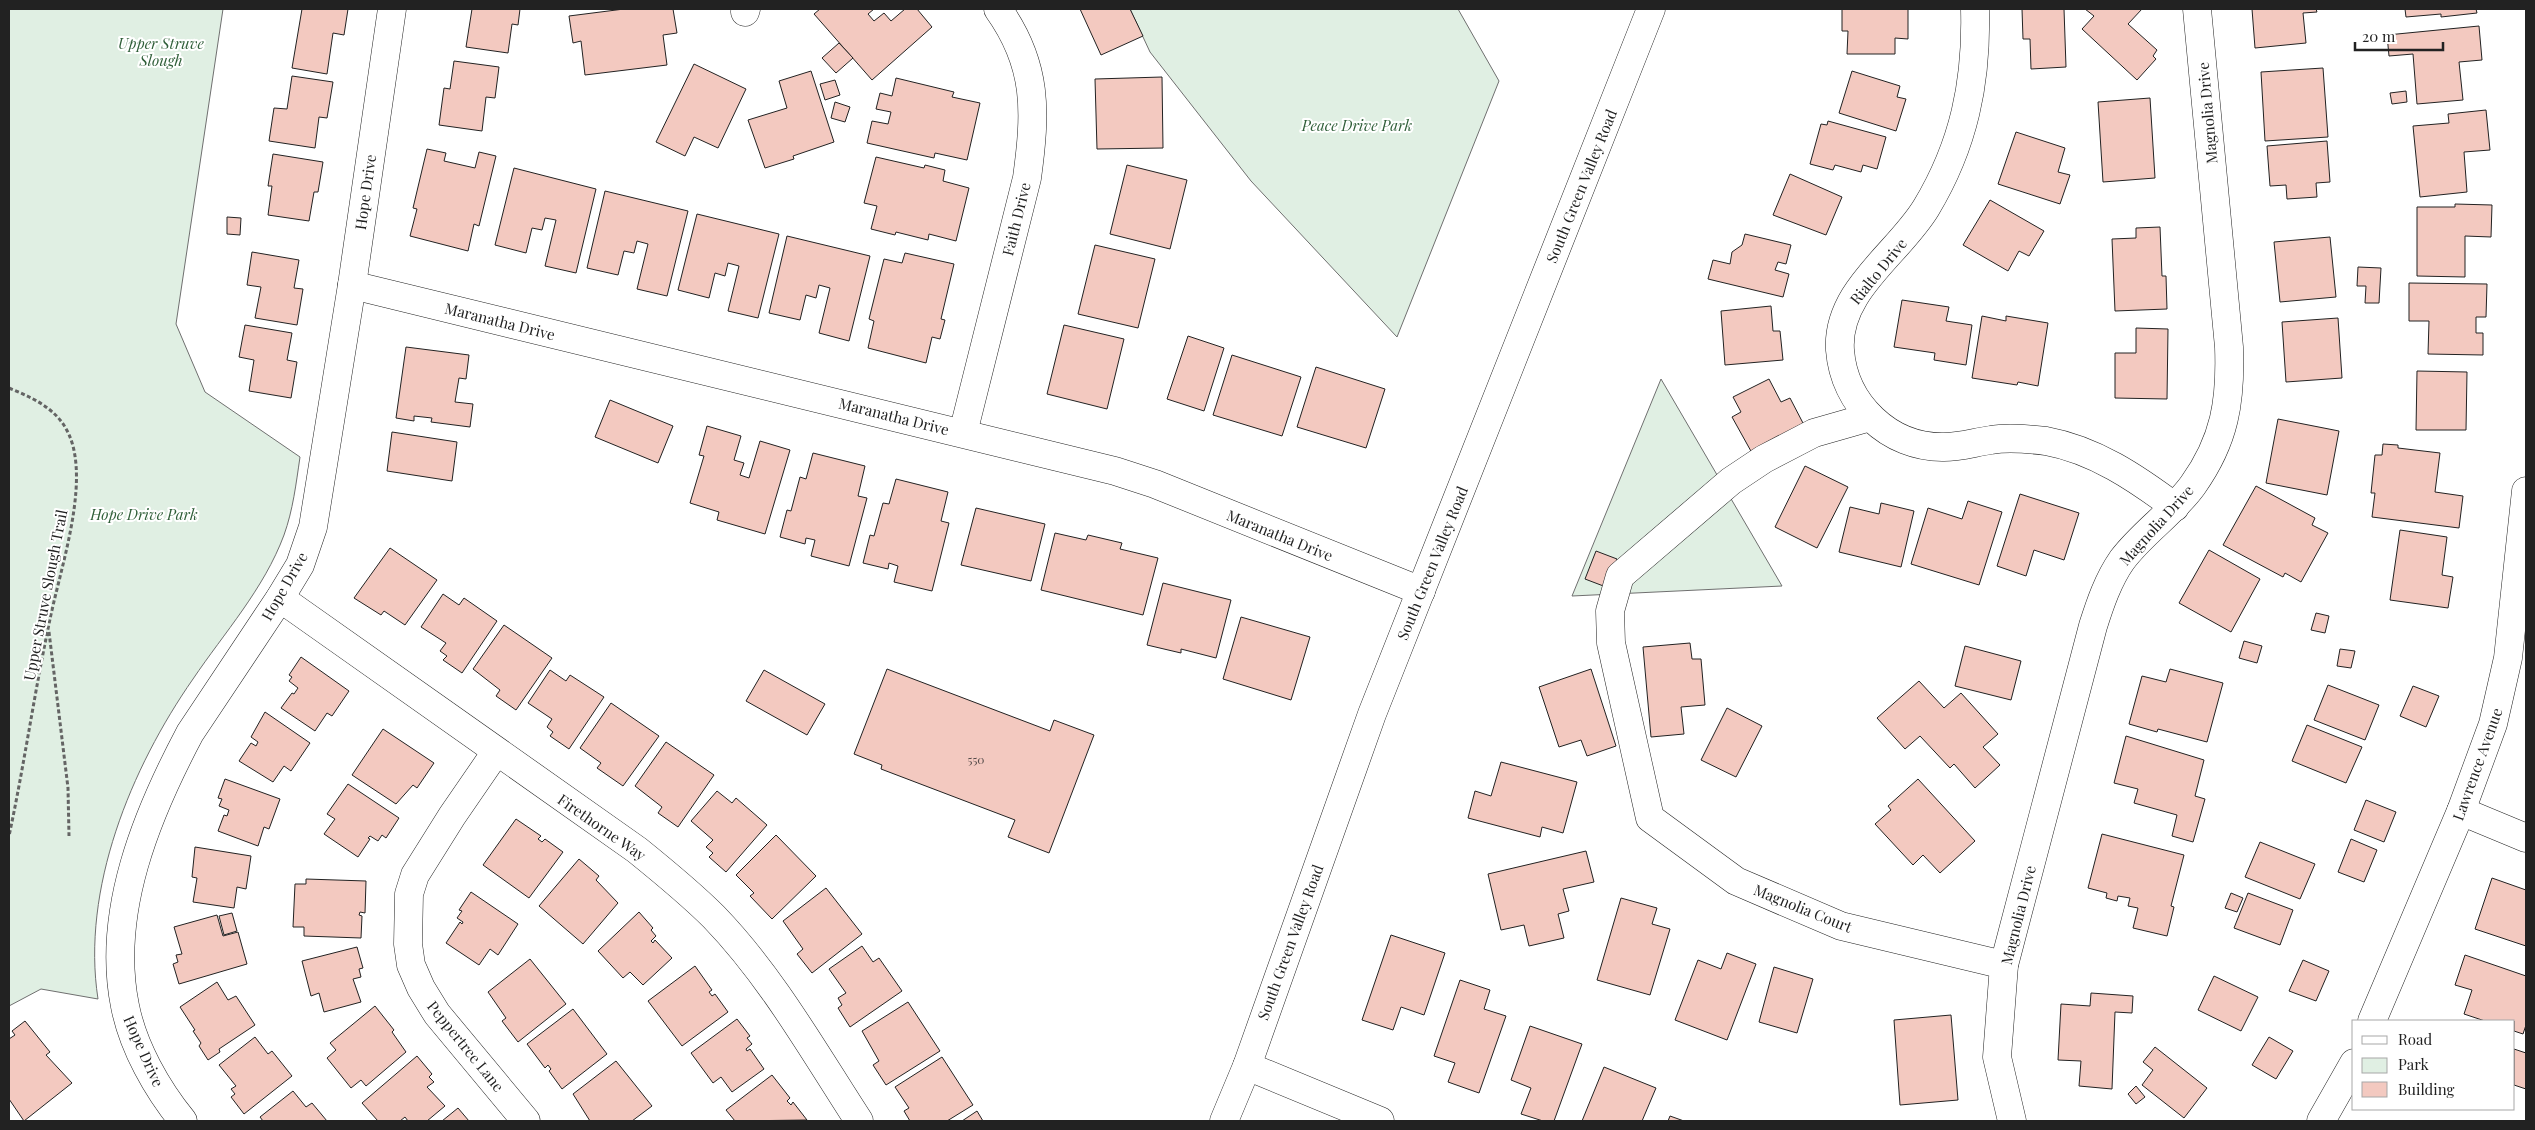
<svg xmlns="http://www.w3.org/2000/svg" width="2535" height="1130" font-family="'Playfair Display',serif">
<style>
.green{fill:#e0efe3;stroke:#6f6f6f}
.building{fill:#f3c9c0;stroke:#222}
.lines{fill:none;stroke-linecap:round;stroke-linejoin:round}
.minor-casing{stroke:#222;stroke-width:29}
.major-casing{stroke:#222;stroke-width:29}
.path{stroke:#646464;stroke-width:3;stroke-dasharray:4 2.5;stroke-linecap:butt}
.minor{stroke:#fff;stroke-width:28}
.major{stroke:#fff;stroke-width:28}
.labels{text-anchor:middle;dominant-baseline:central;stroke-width:4;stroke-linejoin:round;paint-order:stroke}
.number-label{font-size:12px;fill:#564c4a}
.park-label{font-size:15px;font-style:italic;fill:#2f5e38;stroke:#fff}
.street-label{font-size:15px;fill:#222;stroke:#fff}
</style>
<rect width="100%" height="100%" fill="#fff"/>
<!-- green -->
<g class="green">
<path d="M9,9H223L176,324L205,392L300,457C296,484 293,510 284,535C264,589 224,633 193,679C131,768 81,889 98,999L41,989L9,1006Z"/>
<path d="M1130,9H1458L1499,81L1397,337L1251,181L1150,52Z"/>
<path d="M1661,379L1782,586L1572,596Z"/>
</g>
<!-- building -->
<g class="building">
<path d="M302,9H348L344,35L333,33L327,74L292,68Z"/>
<path d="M472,9H520L518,25L512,24L508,53L466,47Z"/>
<path d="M673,9L677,33L663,35L667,65L585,75L581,41L573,43L569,16L624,9Z"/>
<path d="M820,9H874L868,14L874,21L884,13L891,21L905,9H917L932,27L872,80L814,14Z"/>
<path d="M1080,9H1130L1143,36L1101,55Z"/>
<path d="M1842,9H1908V39L1895,38V54H1847L1848,31H1842Z"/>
<path d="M2022,9H2064L2066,67L2031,69L2030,39H2023Z"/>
<path d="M2085,9H2142L2128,24L2157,50L2153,56L2156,59L2137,80L2082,29L2094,16Z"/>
<path d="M2252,9H2316L2317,12L2303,13L2306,43L2255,48Z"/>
<path d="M2405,9H2476L2477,13L2441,17V14L2406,17Z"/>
<path d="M2479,26L2482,60L2459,62L2463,100L2417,104L2413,54L2389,56L2387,35Z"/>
<path d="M839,43L853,58L836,73L822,58Z"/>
<path d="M454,61L499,67L495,98L486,97L482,131L439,125L444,88L450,89Z"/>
<path d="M694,64L746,89L718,148L694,137L685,156L656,142Z"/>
<path d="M2323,68L2328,137L2265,141L2261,72Z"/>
<path d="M811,71L834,142L793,156L794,159L765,168L748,120L787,108L779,81Z"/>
<path d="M1852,71L1900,86L1897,97L1906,99L1896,131L1839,113Z"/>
<path d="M292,76L333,82L327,118L319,117L315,148L269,141L274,108L287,109Z"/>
<path d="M1162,77L1163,148L1097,149L1095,79Z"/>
<path d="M896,78L954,92L952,97L980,103L967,160L935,153L934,158L867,143L872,121L888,124L891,112L876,109L880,93L892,96Z"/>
<path d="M835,80L840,95L825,100L820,84Z"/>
<path d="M2406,91L2407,102L2392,104L2390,93Z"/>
<path d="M2150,98L2155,178L2103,182L2098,102Z"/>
<path d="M835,102L850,107L845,122L831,118Z"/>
<path d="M2486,110L2490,150L2464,152L2467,192L2420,197L2413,126L2449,123L2448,114Z"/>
<path d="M1828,121L1886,137L1877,169L1863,165L1861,172L1835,165L1833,170L1810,164L1821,124L1827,125Z"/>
<path d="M2016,132L2065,148L2058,172L2070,175L2060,204L1998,184Z"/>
<path d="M2327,141L2330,182L2316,183L2317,197L2287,199L2286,185L2270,186L2267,146Z"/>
<path d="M427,149L446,153L444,161L475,168L479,152L496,156L479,226L474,224L468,251L410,236L417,209L413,208Z"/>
<path d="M273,154L323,162L318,192H314L309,221L268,215L272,186H268Z"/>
<path d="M876,157L924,168L925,165L945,170L943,181L969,188L956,241L929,234L928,240L896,232L895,235L871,229L877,206L864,203Z"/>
<path d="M1127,165L1187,180L1170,249L1110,234Z"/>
<path d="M514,168L596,189L576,273L545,266L556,220L545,218L542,230L532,228L526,253L495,245Z"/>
<path d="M1790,174L1842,197L1826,235L1773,215Z"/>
<path d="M605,191L688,211L667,296L637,289L648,244L637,241L634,253L624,251L618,275L587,268Z"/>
<path d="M1990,200L2044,231L2029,256L2019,251L2008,271L1963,245Z"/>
<path d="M2455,204L2492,205L2491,237L2465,236V277L2417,276V207H2455Z"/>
<path d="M697,214L779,234L758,318L728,311L739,266L728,263L725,276L715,273L709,298L678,290Z"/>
<path d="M227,217L241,218L240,235L227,234Z"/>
<path d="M2160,227L2162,276H2166L2167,309L2115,311L2112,239L2136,238V228Z"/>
<path d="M1745,234L1791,245L1786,264L1778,262L1775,270L1789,274L1783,297L1708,279L1713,260L1730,264L1732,252L1742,245Z"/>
<path d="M787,236L870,256L849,341L819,333L830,288L819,285L816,298L806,295L800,320L769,313Z"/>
<path d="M2330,237L2336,297L2280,302L2274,242Z"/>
<path d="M1095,245L1155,259L1138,328L1078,314Z"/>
<path d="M252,252L299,260L294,288L303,289L297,325L255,318L261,287L247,285Z"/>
<path d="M905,253L954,264L941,319L945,320L940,339L932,337L926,363L868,348L874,321L869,319L884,259L902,263Z"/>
<path d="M2358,267L2381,268L2379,303H2365L2366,286H2357Z"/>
<path d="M2409,283L2487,284L2486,317H2476V333H2483V355L2428,354L2429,321H2409Z"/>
<path d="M1902,300L1949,307L1946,321L1972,325L1966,365L1934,360L1935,353L1894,347Z"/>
<path d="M1771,306L1773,331H1780L1783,360L1725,365L1721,311Z"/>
<path d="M1982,316L2006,321V316L2048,323L2038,386L2018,382L2017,385L1972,378Z"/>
<path d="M2338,318L2342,378L2286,382L2282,322Z"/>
<path d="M245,325L292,333L287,360L297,362L291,398L249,391L254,360L239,357Z"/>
<path d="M1064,325L1124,339L1107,409L1047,394Z"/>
<path d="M2136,328L2168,329L2167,399L2115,398V353H2136Z"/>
<path d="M1188,336L1224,348L1204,411L1167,399Z"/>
<path d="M406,347L469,355L466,379L459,378L455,402L473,404L470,427L431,422L432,418L414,416V421L396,418Z"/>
<path d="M1232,355L1301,377L1282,436L1213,415Z"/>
<path d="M1316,367L1385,389L1366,448L1297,427Z"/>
<path d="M2417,371L2467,372L2466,430H2416Z"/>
<path d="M1769,379L1781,402L1790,398L1804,425L1752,453L1732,417L1741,412L1733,397Z"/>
<path d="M610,400L673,426L658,463L595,437Z"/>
<path d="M2278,419L2339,431L2327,495L2266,483Z"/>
<path d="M707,426L741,436L734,460L744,463L740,475L749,478L760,441L790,450L765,534L717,520L719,512L690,503L704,456L699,455Z"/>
<path d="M392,432L457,442L452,481L387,471Z"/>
<path d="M2383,444L2398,445V448L2440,453L2435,492L2463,496L2459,528L2372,517L2375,493H2371L2375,455H2382Z"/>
<path d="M813,453L865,466L858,496L867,498L849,566L811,556L815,540L806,538L805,544L780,537L787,510L791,511L800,477L806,479Z"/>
<path d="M1805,466L1848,487L1817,548L1775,527Z"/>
<path d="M896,479L948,492L941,521L949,523L932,591L894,582L898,566L889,563L888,569L863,563L870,535L874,536L883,503L889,504Z"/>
<path d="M2256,486L2315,518L2312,525L2328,533L2301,582L2285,573L2283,577L2223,545Z"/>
<path d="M2020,494L2079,513L2064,560L2034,550L2026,576L1997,566Z"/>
<path d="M1968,501L2002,512L1979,585L1911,564L1928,508L1962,519Z"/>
<path d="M1881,503L1914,511L1901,567L1839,552L1850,507L1879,514Z"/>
<path d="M976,508L1045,524L1031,581L961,565Z"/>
<path d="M2400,530L2447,537L2442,575L2453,577L2448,608L2390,600Z"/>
<path d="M1055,533L1086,540L1088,535L1122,543L1120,549L1158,558L1143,615L1041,590Z"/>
<path d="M390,548L437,580L405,625L384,611L381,615L354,598Z"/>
<path d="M2209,550L2260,579L2231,632L2179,603Z"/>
<path d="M1596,551L1617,559L1606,587L1585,579Z"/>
<path d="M1163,583L1231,600L1216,658L1181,649V653L1147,645Z"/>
<path d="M443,594L459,605L464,598L497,621L462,673L443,660L447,656L440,651L446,643L421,627Z"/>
<path d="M2316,613L2329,616L2325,633L2311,630Z"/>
<path d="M1241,617L1310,637L1291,700L1223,679Z"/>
<path d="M504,625L552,658L516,710L496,696L500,690L473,669Z"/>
<path d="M2244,641L2262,646L2257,663L2239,658Z"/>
<path d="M1690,643L1692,659H1701L1705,705L1681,707L1684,734L1651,737L1643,647Z"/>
<path d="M1965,646L2021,661L2011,700L1955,686Z"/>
<path d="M2340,649L2355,651L2351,668L2337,666Z"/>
<path d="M301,657L349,691L332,716L327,713L315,731L281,708L292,693L294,694L298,688L289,681L292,677L289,675Z"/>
<path d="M887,669L1050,731L1054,720L1094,735L1049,853L1008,837L1015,820L881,769L882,765L854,754Z"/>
<path d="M1591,669L1616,746L1587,756L1581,740L1559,747L1539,687Z"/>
<path d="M2170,669L2223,683L2207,742L2158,729L2157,732L2129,724L2142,676L2166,682Z"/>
<path d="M550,670L566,681L570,675L604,697L569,749L550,736L553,732L547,727L552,719L528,703Z"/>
<path d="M764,670L825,704L807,735L746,701Z"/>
<path d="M1919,681L1944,708L1961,693L1998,734L1983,747L2000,765L1975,788L1954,764L1950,768L1920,736L1905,749L1877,718Z"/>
<path d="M2328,685L2379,705L2365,740L2314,720Z"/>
<path d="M2413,686L2439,696L2426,727L2400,716Z"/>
<path d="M611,703L659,736L623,786L597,768L601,763L580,748Z"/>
<path d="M1727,708L1762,726L1736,777L1701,760Z"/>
<path d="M265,712L310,743L291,771L284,766L273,782L239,761L251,743L256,746L258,742L251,737Z"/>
<path d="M2307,725L2362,747L2346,783L2292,761Z"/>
<path d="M383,729L434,763L417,788L413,785L396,804L352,775Z"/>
<path d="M2126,736L2204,760L2195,796L2205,799L2193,842L2172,836L2177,815L2134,803L2138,789L2114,783Z"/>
<path d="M666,742L714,775L678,827L658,813L662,807L635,786Z"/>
<path d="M1501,762L1577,782L1563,833L1542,827L1540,837L1468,818L1475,791L1491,796Z"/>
<path d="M225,779L280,799L269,829L264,827L258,846L218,831L224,815L227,816L229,810L219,806L222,799L218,798Z"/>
<path d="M1918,779L1975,841L1940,873L1923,855L1913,865L1875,824L1891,810L1888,806Z"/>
<path d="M348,784L399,818L386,838L382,835L378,841L370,836L368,838L370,839L358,857L324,834L335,819L327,814Z"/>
<path d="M717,791L732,803L736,798L767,825L726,872L709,857L713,853L706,847L713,840L691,821Z"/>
<path d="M2366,800L2396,812L2384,842L2354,830Z"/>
<path d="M516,819L541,836L538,839L542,842L545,839L563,852L529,898L483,865Z"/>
<path d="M2102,834L2184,855L2171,906L2174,907L2167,936L2133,928L2138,908L2128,906L2130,898L2118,896L2117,901L2106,898L2107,893L2088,888Z"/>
<path d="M776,835L816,876L772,919L750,896L754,893L736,875Z"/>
<path d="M2351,839L2377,850L2364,882L2338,872Z"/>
<path d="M2260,842L2315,864L2300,899L2245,877Z"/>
<path d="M195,847L251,856L246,889L237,887L234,908L193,902L197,878L192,877Z"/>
<path d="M1586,851L1594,882L1563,889L1569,911L1558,914L1564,938L1529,946L1524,925L1501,930L1488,874Z"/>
<path d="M579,859L599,876L596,880L618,903L583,944L539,906Z"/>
<path d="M2492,878L2526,890V946L2475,929Z"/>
<path d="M306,879L366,881L365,913L360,912L359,915L362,916L361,938L304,936V927H293L295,884H306Z"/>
<path d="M826,888L862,934L812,973L797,954L803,949L783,921Z"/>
<path d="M471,892L518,924L498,955L490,949L479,965L446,943L460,922L462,924L463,922L457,918L462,911L459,910Z"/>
<path d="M2231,893L2243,898L2237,912L2225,908Z"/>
<path d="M2248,893L2293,910L2280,945L2234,928Z"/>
<path d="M1621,898L1657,908L1652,924L1670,929L1650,995L1597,980Z"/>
<path d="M639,912L653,928L651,930L656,936L651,941L653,943L655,940L672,958L643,985L630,972L623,978L598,951Z"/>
<path d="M232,913L237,931L224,935L219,916Z"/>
<path d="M217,915L223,936L238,932L247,964L179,984L173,964L178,962L176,955L182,954L174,927Z"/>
<path d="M1391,935L1445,953L1424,1015L1401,1007L1393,1030L1362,1020Z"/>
<path d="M862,946L873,962L879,958L902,991L850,1027L838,1008L842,1005L838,998L846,993L829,969Z"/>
<path d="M357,947L363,968L359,969L361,977L353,979L361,1002L324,1012L319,993L311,996L302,961Z"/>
<path d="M1727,953L1756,964L1727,1040L1675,1020L1698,960L1721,969Z"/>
<path d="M2465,955L2526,976V1025L2523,1034L2514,1031V1021H2485L2464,1014L2472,990L2455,985Z"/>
<path d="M530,959L566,1004L518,1042L502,1021L506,1018L488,992Z"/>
<path d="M2303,960L2329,971L2316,1001L2289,991Z"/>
<path d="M695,966L712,990L709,992L712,996L715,994L728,1012L682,1046L648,1001Z"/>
<path d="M1774,967L1813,979L1797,1033L1759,1022Z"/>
<path d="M2214,976L2258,997L2241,1031L2198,1010Z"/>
<path d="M1460,980L1490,990L1484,1009L1506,1016L1479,1093L1448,1082L1455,1063L1434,1056Z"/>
<path d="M217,982L228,1000L236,996L255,1025L219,1049L220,1052L208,1060L199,1046L201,1043L193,1031L195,1030L180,1007Z"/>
<path d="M2091,993L2133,996L2132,1013L2115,1012L2112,1089L2079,1086L2081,1061L2058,1060L2061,1004L2090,1006Z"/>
<path d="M908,1002L940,1051L886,1085L873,1065L879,1061L862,1031Z"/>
<path d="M375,1006L394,1030L392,1032L406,1052L366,1086L361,1080L351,1088L327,1058L336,1050L330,1043Z"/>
<path d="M573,1009L607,1054L562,1089L549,1071L551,1069L548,1065L545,1068L527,1044Z"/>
<path d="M1951,1015L1958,1100L1900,1105L1894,1020Z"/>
<path d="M737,1019L750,1036L747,1038L752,1044L746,1049L747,1051L750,1049L764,1069L732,1092L721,1077L713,1083L691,1053Z"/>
<path d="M25,1021L50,1052L46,1055L72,1083L24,1121L9,1099V1039L15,1035L12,1031Z"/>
<path d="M1530,1026L1582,1044L1554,1121H1543L1521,1114L1531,1088L1511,1080Z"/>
<path d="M255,1037L268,1054L272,1051L292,1076L244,1114L231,1097L235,1094L231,1089L236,1086L219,1065Z"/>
<path d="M2269,1037L2293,1051L2276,1079L2252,1065Z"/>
<path d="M2155,1047L2207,1088L2184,1118L2142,1085L2153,1070L2143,1062Z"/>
<path d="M2514,1049L2526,1053V1089L2514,1085Z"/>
<path d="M417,1056L432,1074L429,1077L434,1082L427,1087L445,1106L427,1121H408L405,1117L400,1121H378L362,1103Z"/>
<path d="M942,1057L973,1105L947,1121H910L904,1111L909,1108L895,1087Z"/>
<path d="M616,1061L652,1106L632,1121H590L573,1094Z"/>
<path d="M1604,1067L1656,1088L1642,1121H1582Z"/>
<path d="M772,1075L790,1098L787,1101L791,1105L793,1102L807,1120L735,1121L726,1110Z"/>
<path d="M2136,1086L2145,1097L2136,1104L2128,1094Z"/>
<path d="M293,1091L306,1107L312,1103L327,1121H263L260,1117Z"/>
<path d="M458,1108L469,1121H442Z"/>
<path d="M977,1111L983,1121H962Z"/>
<path d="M1670,1116L1684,1121H1668Z"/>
</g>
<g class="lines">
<!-- minor casing -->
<g class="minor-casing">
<g id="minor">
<path d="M1975,9C1977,82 1964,145 1926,208C1898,254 1836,291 1840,350C1844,404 1889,448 1944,447C1960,447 1976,442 1991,440C2008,437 2029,439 2046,441C2095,450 2136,478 2175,507"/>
<path d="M745,12L746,9"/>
<path d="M352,285L1115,471L1155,484L1421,591"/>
<path d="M1870,417L1814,433L1764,459L1731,481L1620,576L1610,611L1611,643L1650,818L1736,881L1841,926L2004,965"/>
<path d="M963,433L1027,178C1036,112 1038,65 998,9"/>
<path d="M280,598L637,850C663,871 690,893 714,917C772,977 814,1052 859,1121"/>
<path d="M496,752L452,816L415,875L409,894L408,944L411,965L421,988L437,1014L526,1121"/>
<path d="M2461,811L2526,838"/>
<path d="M2372,1021L2461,811L2493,724L2508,658L2526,491"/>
<path d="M1247,1066L1380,1121"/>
<path d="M183,1121C157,1089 133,1047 125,1006C106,912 147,814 190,733L280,598L300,565L313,527L352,285L392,9"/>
<path d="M2012,1121L1997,1057L2004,965L2093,626C2100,604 2108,580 2122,560C2143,532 2173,513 2193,485C2225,440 2231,401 2229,347L2197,9"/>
<path d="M2321,1121L2354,1063"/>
</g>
</g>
<!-- major casing -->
<g class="major-casing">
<path id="major" d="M1224,1121L1247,1066L1372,714L1651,9"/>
</g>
<!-- path -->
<g class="path">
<path d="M9,388C38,400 64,412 73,446C86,497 59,573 49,624C34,695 24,766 9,836"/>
<path d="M49,632L68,788L69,836"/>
</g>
<!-- minor -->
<use href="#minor" class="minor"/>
<!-- major -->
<use href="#major" class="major"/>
</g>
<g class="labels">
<!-- number labels -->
<g class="number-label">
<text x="976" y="759">550</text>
</g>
<!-- park labels -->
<g class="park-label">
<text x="161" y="43">Upper Struve<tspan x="161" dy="17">Slough</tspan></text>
<text x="1357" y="125">Peace Drive Park</text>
<text x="144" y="514">Hope Drive Park</text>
</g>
<!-- street labels -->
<g class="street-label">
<text transform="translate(2207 113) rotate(-95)">Magnolia Drive</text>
<text transform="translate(1581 186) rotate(-68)">South Green Valley Road</text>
<text transform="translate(365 192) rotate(-82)">Hope Drive</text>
<text transform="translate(1016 219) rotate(-76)">Faith Drive</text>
<text transform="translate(1878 271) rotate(-51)">Rialto Drive</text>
<text transform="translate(500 321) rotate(14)">Maranatha Drive</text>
<text transform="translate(894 416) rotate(14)">Maranatha Drive</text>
<text transform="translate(2156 525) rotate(-48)">Magnolia Drive</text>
<text transform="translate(1280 535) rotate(22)">Maranatha Drive</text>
<text transform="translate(1432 563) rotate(-68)">South Green Valley Road</text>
<text transform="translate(284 586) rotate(-60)">Hope Drive</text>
<text transform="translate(45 595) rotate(-79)">Upper Struve Slough Trail</text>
<text transform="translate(2477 764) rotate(-70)">Lawrence Avenue</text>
<text transform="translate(602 827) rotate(35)">Firethorne Way</text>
<text transform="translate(1803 908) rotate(22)">Magnolia Court</text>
<text transform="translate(2018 915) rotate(-76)">Magnolia Drive</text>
<text transform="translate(1290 942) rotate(-70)">South Green Valley Road</text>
<text transform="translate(466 1046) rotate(51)">Peppertree Lane</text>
<text transform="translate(144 1051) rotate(66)">Hope Drive</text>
</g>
</g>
<!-- border -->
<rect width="2535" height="1130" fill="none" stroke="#222222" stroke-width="20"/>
<!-- legend -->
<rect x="2352" y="1020" width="162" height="90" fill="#ffffff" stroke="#a7a7a7"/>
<rect x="2362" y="1036" width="25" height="8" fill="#ffffff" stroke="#a7a7a7"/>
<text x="2398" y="1045" font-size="15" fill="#222222">Road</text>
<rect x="2362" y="1058" width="25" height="15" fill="#e0efe3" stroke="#a7a7a7"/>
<text x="2398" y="1070" font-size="15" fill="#222222">Park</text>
<rect x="2362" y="1082" width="25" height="15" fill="#f3c9c0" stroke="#a7a7a7"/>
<text x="2398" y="1095" font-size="15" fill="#222222">Building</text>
<!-- scale -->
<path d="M2355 42v8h88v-8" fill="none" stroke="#222222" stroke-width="2.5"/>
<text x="2362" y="42" font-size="15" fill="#222222" stroke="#ffffff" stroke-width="4" paint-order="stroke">20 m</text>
</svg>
